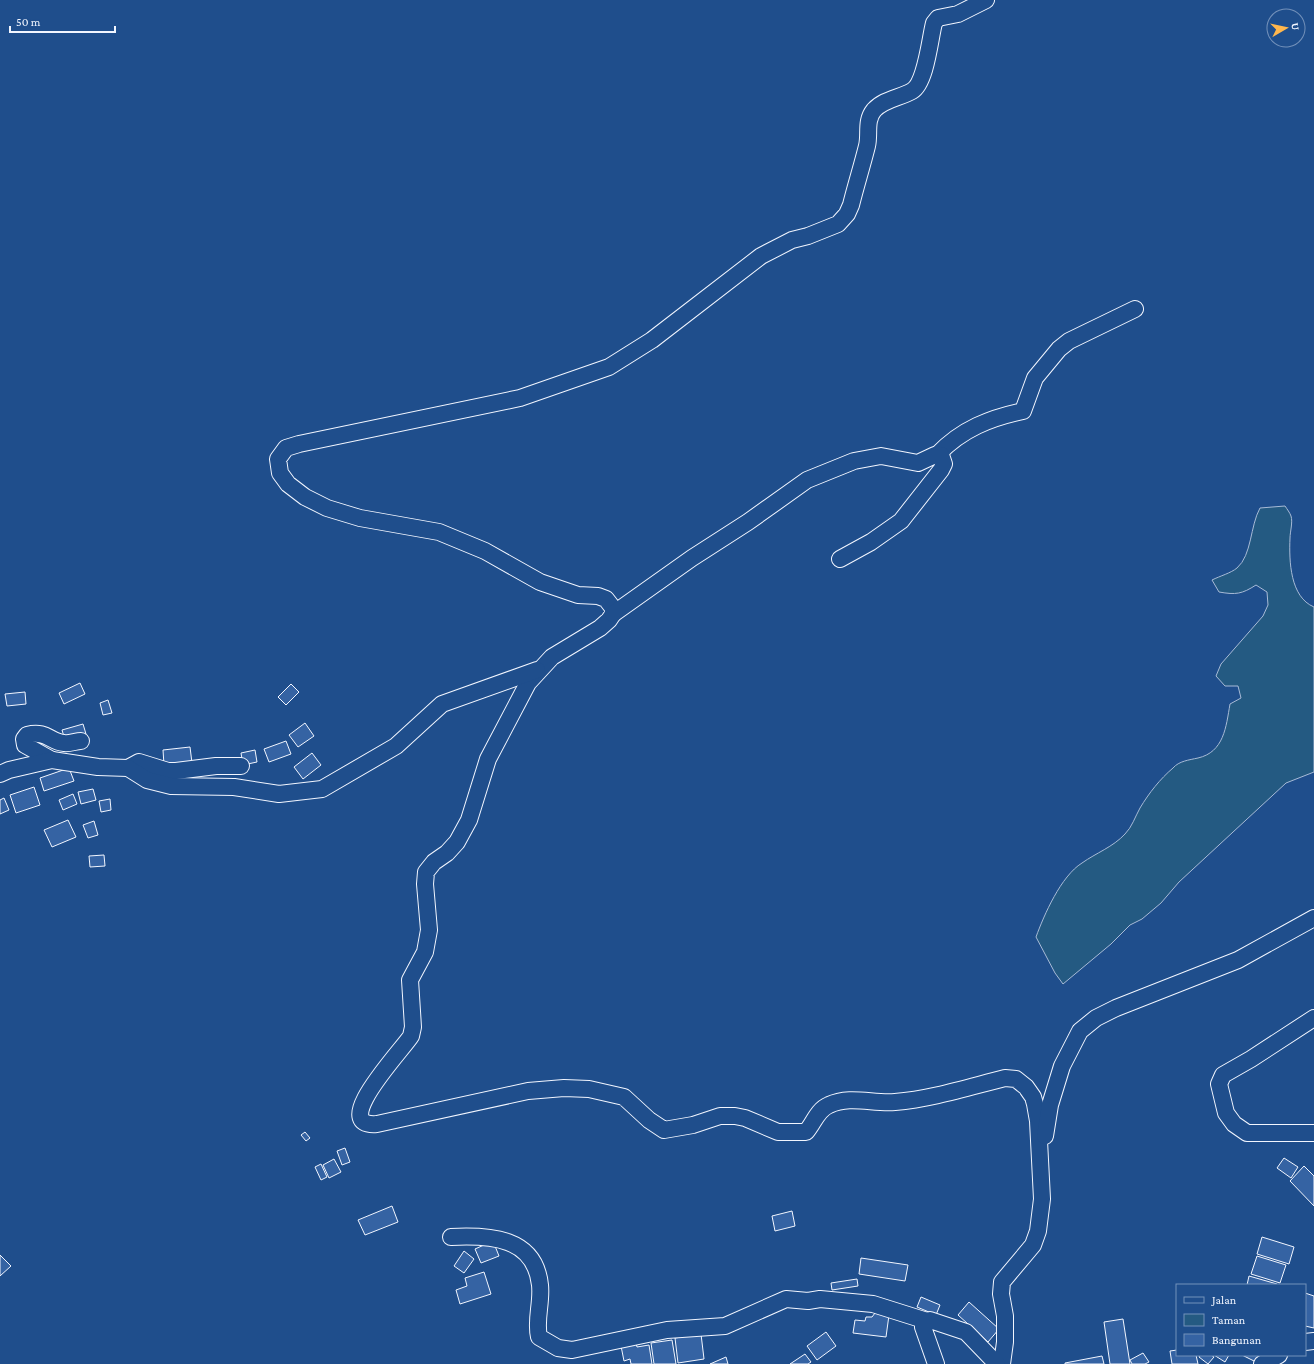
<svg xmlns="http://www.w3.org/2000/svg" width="1314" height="1364" font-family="'Crimson Pro',serif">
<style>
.green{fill:#245a82;stroke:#a8bbd7}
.building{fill:#3563a3;stroke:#f2f6ff}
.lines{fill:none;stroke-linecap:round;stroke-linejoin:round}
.minor-casing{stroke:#f2f6ff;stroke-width:18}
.minor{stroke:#1f4e8c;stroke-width:16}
</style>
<rect width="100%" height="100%" fill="#1f4e8c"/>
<!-- green -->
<path class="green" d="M1285,506C1287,509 1290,513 1291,516C1293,522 1290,532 1290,538C1289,561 1290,597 1314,607V772L1286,783L1179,882L1161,903L1142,919L1130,925L1111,944L1063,984L1055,973L1036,937C1044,915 1061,876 1082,863C1096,853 1113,847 1125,834C1132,827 1135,817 1140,808C1149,793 1160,779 1173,768C1179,761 1189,760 1198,758C1224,752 1226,727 1230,704L1241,698L1238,686H1225L1216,676L1221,664L1263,616L1268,605L1267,592L1256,585C1242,594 1236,595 1219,592L1212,580C1220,576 1231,573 1237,568C1252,555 1250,526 1260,508Z"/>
<!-- building -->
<g class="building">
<path d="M80,683L85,694L64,704L59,693Z"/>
<path d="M291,684L299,692L286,705L278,697Z"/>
<path d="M25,692L26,704L7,706L5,694Z"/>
<path d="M108,700L112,713L103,715L100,703Z"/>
<path d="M305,723L314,736L298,747L289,735Z"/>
<path d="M83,724L86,734L65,740L62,730Z"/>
<path d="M286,741L291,754L269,762L264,749Z"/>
<path d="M190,747L192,763L164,765L163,750Z"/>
<path d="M255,750L257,762L243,765L241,753Z"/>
<path d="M312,753L321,765L303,779L294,767Z"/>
<path d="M69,768L74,781L44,791L40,778Z"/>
<path d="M34,787L40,805L16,813L10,795Z"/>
<path d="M93,789L96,800L81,804L78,792Z"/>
<path d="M73,794L77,804L63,810L59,800Z"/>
<path d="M4,798L9,810L0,814V800Z"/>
<path d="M110,799L111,810L101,812L99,801Z"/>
<path d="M68,820L76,837L52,847L44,830Z"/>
<path d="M94,821L98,835L88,838L83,825Z"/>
<path d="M104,855L105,866L90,867L89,856Z"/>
<path d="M305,1132L310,1138L306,1141L301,1135Z"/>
<path d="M345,1148L350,1162L342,1165L337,1151Z"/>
<path d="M1284,1158L1298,1167L1291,1178L1277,1168Z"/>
<path d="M334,1159L341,1172L329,1178L323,1165Z"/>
<path d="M321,1164L327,1177L321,1180L315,1167Z"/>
<path d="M1304,1166L1314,1176V1206L1290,1181Z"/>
<path d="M392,1206L398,1222L365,1235L358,1220Z"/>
<path d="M792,1211L795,1226L775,1231L772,1216Z"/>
<path d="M1262,1237L1294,1247L1289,1264L1257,1254Z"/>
<path d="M493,1241L499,1256L481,1263L475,1249Z"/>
<path d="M464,1251L474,1259L464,1273L454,1266Z"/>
<path d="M0,1255L11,1266L0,1276Z"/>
<path d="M1257,1256L1286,1265L1280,1283L1251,1274Z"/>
<path d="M861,1258L908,1265L905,1281L859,1274Z"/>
<path d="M484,1272L491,1294L460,1304L456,1290L467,1286L465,1278Z"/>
<path d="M1249,1276L1277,1284V1285H1247Z"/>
<path d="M857,1279L858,1286L832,1290L831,1283Z"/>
<path d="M1305,1293L1314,1296V1328L1305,1326Z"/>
<path d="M921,1297L940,1305L936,1315L917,1307Z"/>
<path d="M969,1302L999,1329L988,1342L958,1315Z"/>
<path d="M875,1313L889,1315L886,1337L853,1333L855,1320L865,1321L866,1317H872Z"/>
<path d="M1123,1319L1130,1364H1110L1104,1322Z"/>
<path d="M826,1332L836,1346L817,1360L807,1346Z"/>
<path d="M701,1334L704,1359L678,1363L675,1338Z"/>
<path d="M672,1340L676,1364H654L651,1343Z"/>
<path d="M636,1343L637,1347L649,1345L652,1364H631L630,1359L624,1361L621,1346Z"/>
<path d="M1177,1350V1355H1196L1198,1364H1172L1170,1351Z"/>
<path d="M1143,1353L1149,1362L1145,1364H1132L1130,1360Z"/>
<path d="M805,1354L811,1362L808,1364H790Z"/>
<path d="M1200,1355H1211L1214,1357L1208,1364L1199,1357Z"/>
<path d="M1214,1355H1229L1225,1362Z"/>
<path d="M1242,1355H1259L1256,1362Z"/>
<path d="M1102,1356L1104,1364H1065V1363Z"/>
<path d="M726,1357L728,1364H710Z"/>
</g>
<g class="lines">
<!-- minor casing -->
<g class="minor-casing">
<g id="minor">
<path d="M986,0L958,14L938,18L934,23C930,38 926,83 912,91C900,98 884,99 874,110C865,121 870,134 867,146C862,166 856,185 851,205L847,214L838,224L808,236L792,240L761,256L652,340L609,367L520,398L299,444L286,448L278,459L280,473L288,484L305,497L327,508L360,518L439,532L485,551L540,582L578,595L598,596L606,599L613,608V614L609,620L600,628L552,657L528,683L488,759L469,820L457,842L447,853L434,862L426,872L425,884L429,930L425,952L410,980L413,1027L411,1036C404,1048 327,1128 377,1124L528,1091L564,1088L589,1089L624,1097L649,1120L664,1130L693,1125L720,1116H735L745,1118L778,1132H806C814,1123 817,1110 829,1105C850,1095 873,1104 895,1102C932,1099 969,1087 1005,1078L1016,1079L1026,1087L1033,1097L1035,1104L1038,1121L1042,1199L1038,1231L1033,1245L1002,1282L1001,1294L1005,1316V1342L1002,1364"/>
<path d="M938,454C962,429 990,418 1023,411L1035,378L1059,349L1069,341L1135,309"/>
<path d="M613,614L692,558L748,522L807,480L854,461L881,456L918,463L935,455H941L944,464L941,470L901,521L871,542L840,559"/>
<path d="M52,760L25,745L24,739L27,735C47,730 50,742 64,743C69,744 76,741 81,741"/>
<path d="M128,768L139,762L168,771H176L216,766H241"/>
<path d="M0,774L9,770L52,760L98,767L128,768L147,780L171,786L234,787L279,794L322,789L396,746L442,704L537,670"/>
<path d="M1314,1018L1251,1059L1223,1075L1219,1084L1226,1113L1234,1124L1247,1133H1314"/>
<path d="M1045,1136L1050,1105L1062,1066L1080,1031L1096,1018L1116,1008L1238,960L1314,918"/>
<path d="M451,1237C490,1235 535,1237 540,1285C542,1303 535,1320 539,1337L558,1348L572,1350L667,1330L725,1326L786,1299L808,1301L820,1299L873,1304L927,1321"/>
<path d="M1305,1342L1314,1341"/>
<path d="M936,1364L923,1327L927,1321L930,1320L966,1332L997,1364"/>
<path d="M1262,1364L1279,1355"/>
</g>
</g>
<!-- minor -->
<use href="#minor" class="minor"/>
</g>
<!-- legend -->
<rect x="1176" y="1284" width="130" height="72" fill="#1f4e8c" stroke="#7391ba"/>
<rect x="1184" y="1297" width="20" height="6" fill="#1f4e8c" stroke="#7391ba"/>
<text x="1212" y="1304" font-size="12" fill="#f2f6ff">Jalan</text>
<rect x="1184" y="1314" width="20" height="12" fill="#245a82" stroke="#7391ba"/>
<text x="1212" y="1324" font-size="12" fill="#f2f6ff">Taman</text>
<rect x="1184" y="1334" width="20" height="12" fill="#3563a3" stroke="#7391ba"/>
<text x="1212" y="1344" font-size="12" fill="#f2f6ff">Bangunan</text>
<!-- north arrow -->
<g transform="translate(1286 28) rotate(81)"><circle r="19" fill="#1f4e8c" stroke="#7391ba"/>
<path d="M0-3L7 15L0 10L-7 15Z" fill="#ffb74d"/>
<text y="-6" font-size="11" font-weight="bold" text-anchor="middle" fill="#f2f6ff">U</text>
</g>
<!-- scale -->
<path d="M10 26v6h105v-6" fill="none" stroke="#f2f6ff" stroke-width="2"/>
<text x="16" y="26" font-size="12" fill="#f2f6ff" stroke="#1f4e8c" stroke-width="3" paint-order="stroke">50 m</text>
</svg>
